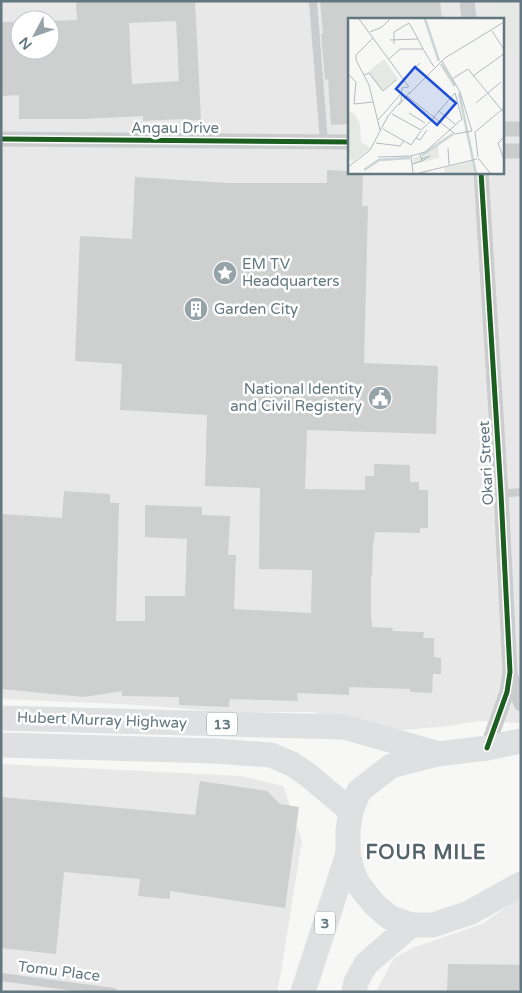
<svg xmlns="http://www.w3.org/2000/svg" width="522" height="993" font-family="'Varela Round',sans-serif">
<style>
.built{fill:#e7e8e7;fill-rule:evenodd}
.green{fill:#e6e9e3}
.building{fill:#ced0d0;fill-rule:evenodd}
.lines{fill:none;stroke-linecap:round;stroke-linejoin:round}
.service{stroke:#cbcccd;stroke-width:8}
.minor{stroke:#cbcccd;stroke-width:15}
.trunk{stroke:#dfe0e1;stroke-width:25}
.cycleway-casing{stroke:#fff;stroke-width:8}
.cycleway{stroke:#1b5e20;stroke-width:5}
.labels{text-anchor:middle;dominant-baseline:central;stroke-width:5;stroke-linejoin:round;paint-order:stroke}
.shield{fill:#fff;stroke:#91a0a6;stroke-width:1}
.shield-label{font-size:14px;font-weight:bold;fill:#627780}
.street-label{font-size:15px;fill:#627780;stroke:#fff}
.poi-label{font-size:15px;fill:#627780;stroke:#fff;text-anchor:start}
.district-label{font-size:20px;font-weight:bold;letter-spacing:1px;fill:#54646b;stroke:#fff}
.inset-river{fill:none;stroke:#cbd5d6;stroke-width:2.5}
.inset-road{fill:none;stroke:#b2bcc0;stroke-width:1}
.view{fill:#1d4ed8;fill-opacity:0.15;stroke:#1d4ed8;stroke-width:2.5}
.inset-edge{fill:none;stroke:#627780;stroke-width:2.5}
</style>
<rect width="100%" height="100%" fill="#f7f7f6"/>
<!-- built -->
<g class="built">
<path d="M1,1H521V723L478,721L450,726L401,730H372L312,712H228L123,704L1,699ZM350,19H503V172H350ZM20,20H50V50H20Z"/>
<path d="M1,764L241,776L283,786L302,840L281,972L277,992H1Z"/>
<path d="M521,896V992H376L394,958L415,947L482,924Z"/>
</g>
<!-- green -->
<g class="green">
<path d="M493,1H515L517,13H494Z"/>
<path d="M521,14V54H503V19H494V15Z"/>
</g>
<!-- building -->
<g class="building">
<path d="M76,1H195L201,120L181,121V119L143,121V116L82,119H19V95L1,96V22H20V50H50V21L77,20ZM176,21L179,81L132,84L129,23Z"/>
<path d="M320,1H440L442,19H350V124L331,125L328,79L325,80L321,34H323Z"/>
<path d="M327,170L363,172L362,206H368L364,363L438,366L436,434L307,430L305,489L365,490V476H374V464L410,465V482H419V490H428V528H420V533L375,532L374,542H373L372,577H371V620H372V627L393,628L392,631L424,632L423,638H434V657L441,658V674H433L432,693L410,692V689L349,687V695L297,693L298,701L230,699L229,707L179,705V697L122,696V691L84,697L1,689V514L62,518L64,491L110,494V503H119L116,621H145V596H185L187,539L145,537V505L202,507V515L230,516L228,555H236L234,609L311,613L312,570L259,569L260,488L205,486L207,415L120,410L122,364L75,361L80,236L132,239L135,177L229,183H327Z"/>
<path d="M200,781L267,791L280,804L299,807L285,908L170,891V899L138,896L140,879L64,872L56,954L1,948V797L195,815Z"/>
<path d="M448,964L521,965V992H447Z"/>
</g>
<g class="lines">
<!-- service -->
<g class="service">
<path d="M313,1L324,142"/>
<path d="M501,494L521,492"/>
<path d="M1,977L113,992"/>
</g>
<!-- minor -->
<g class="minor">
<path d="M467,1L469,19"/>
<path d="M503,129H521"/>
<path d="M1,139L350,142"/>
<path d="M503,151H521"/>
<path d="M481,172L501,494L510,672L507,692L487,748"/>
<path d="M510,674L521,704"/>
</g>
<!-- trunk -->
<g class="trunk">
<path d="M1,718L344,727L436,753"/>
<path d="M521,741L487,748L438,754L391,766L359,791L351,811L348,830V854L352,870L358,884L374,904L389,917L411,925H433L469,913L521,884"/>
<path d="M1,745L214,751L271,755L292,764L308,775L351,811"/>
<path d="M303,992L348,854"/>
<path d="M354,992L356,982L366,964L411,925"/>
</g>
<!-- cycleway casing -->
<g class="cycleway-casing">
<g id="cycleway">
<path d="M1,139L350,142"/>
<path d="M481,172L501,494L510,672L507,692L487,748"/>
</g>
</g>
<!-- cycleway -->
<use href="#cycleway" class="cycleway"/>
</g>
<!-- icons -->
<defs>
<g id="sight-disc" transform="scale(1.25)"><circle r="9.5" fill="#96a4a9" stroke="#fff"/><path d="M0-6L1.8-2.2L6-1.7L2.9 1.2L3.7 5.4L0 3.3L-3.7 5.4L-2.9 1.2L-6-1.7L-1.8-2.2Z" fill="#fff"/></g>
<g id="building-disc" transform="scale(1.25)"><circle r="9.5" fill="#96a4a9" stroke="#fff"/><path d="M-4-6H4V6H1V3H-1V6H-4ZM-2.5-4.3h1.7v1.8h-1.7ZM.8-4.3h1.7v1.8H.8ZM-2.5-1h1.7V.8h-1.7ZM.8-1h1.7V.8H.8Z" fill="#fff"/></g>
<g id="civic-disc" transform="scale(1.25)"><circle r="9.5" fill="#96a4a9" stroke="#fff"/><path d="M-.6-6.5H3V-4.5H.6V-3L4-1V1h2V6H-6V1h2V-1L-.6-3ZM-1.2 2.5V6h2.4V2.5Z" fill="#fff"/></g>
</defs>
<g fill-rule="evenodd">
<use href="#sight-disc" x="225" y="273"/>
<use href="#building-disc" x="196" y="309"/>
<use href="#civic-disc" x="380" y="398"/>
</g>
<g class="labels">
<!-- shield labels -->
<g class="shield">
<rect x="207" y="712.5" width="30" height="23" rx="4"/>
<rect x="315" y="911.5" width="20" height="23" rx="4"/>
</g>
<g class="shield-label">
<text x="222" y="724">13</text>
<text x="325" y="923">3</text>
</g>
<!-- street labels -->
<g class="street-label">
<text x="175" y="128">Angau Drive</text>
<text transform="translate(486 463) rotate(-93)">Okari Street</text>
<text transform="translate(102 720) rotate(2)">Hubert Murray Highway</text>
<text transform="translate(59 971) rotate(7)">Tomu Place</text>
</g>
<!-- poi labels -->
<g class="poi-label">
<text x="242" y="264">EM TV<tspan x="242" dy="17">Headquarters</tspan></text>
<text x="214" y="309">Garden City</text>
<text x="362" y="389" text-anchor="end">National Identity<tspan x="362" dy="17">and Civil Registery</tspan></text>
</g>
<!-- district labels -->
<g class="district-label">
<text x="426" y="853">FOUR MILE</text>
</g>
</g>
<!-- overview -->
<g transform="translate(348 18)">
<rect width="156" height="156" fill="#f7f7f6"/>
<path d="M36,41L50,61L34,73L20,54ZM0,92L7,96L12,106L13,124L23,130L4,144L0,138ZM90,127L91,140L66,146L65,140L76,137ZM124,143L127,156H97L96,150Z" fill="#e6e9e3"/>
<path class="inset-river" d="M77,1L91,43M93,46L107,68M111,75L128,156M74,137L105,116M16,152L31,142L62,140"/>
<path class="inset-road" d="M11,1L61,69M144,13L157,33M22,14L34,9L42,1M25,20L8,37V42L21,67L32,112M46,26V14L61,5L70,21M75,31L86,49M41,41L52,31H75L70,21L42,22M94,43L112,74L124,113M0,56L8,64L6,86L25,84M16,57L21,55L35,73L48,62M125,58L157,35M55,61L72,45M104,61L120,51L157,96M61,76L97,40L156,4M59,78L107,116L124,113M128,85L153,64M51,87L62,74M91,93L107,106M61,95L77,105M44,96L73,112M85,100L107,75M30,102L52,77M35,111L63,127L73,113M73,112L86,100M127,114L157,89M127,114L130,139M157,118L150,125L157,145M68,120L72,122L79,112M28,125L52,128L56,123M100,130L101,147M63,138L65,155M30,139L63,138L77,134L114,101L107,75M130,140L143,156M73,141L82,138L74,143M64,146L74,143L72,136M0,149L22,132L40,98L53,83L54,70L60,69M67,156L129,141"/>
<path class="view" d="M67,49L108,85L89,107L48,71Z"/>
<rect width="156" height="156" class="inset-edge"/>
</g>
<!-- border -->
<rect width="522" height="993" fill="none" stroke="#627780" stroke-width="5"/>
<!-- north arrow -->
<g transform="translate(35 35) rotate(229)"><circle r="24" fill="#ffffff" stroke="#c0c9cc"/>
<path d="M0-4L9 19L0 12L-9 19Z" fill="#96a4a9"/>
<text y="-8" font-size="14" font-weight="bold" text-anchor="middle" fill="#627780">N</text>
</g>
</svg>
